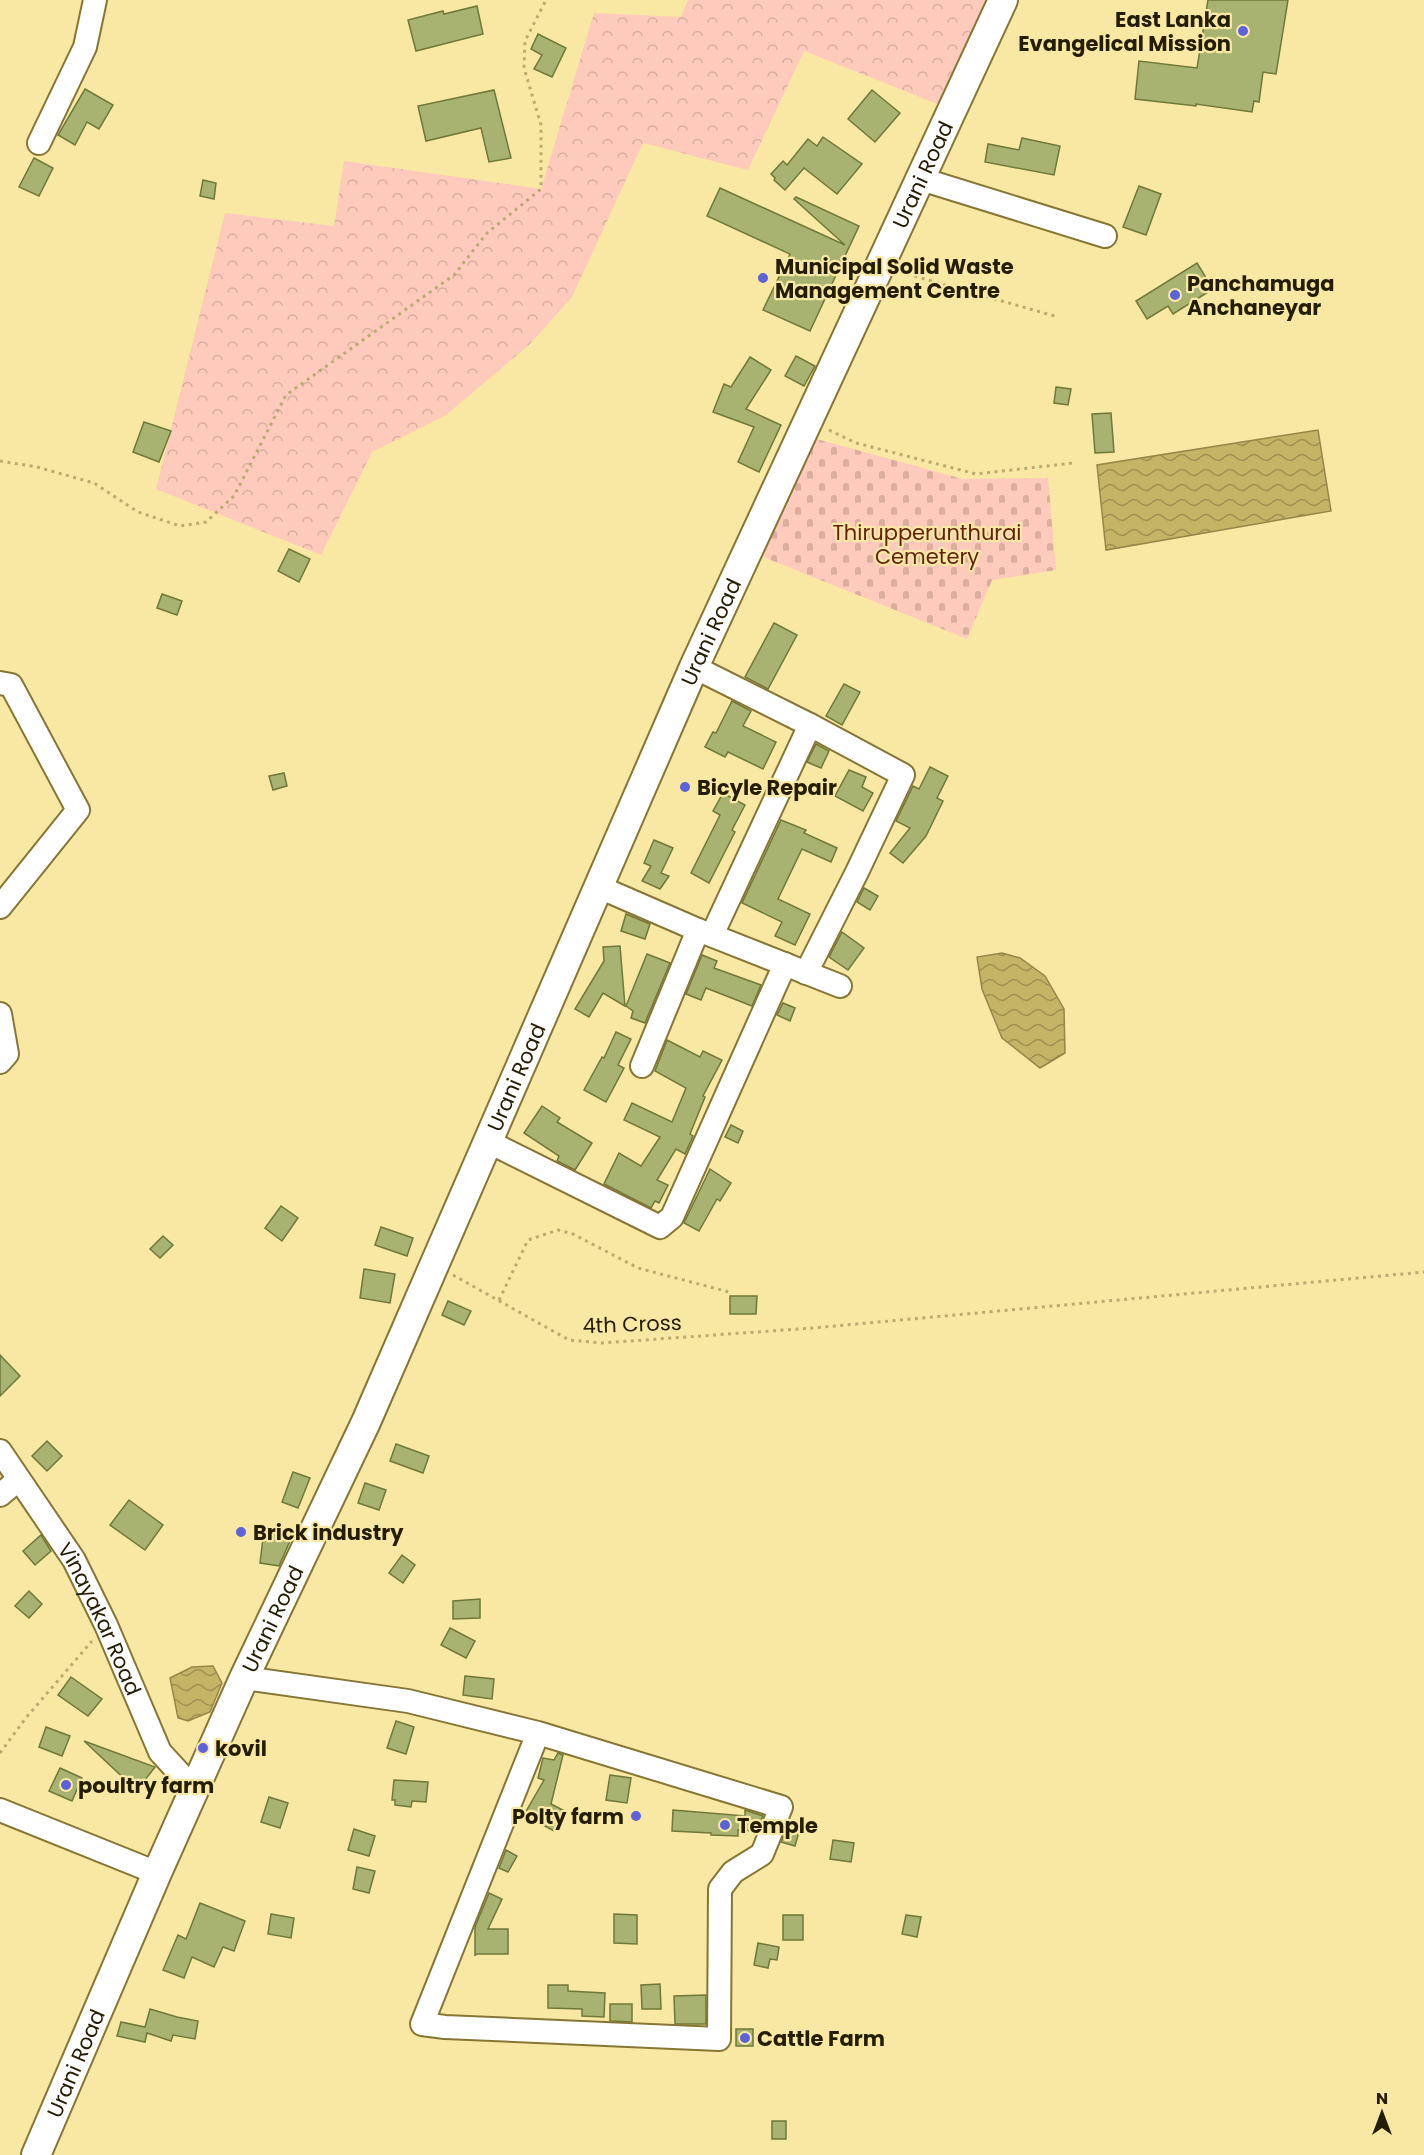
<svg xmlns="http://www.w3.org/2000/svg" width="1424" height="2155" font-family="Poppins,sans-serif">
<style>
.forest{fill:url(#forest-crowns)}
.cemetery{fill:url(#cemetery-stones)}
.water{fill:url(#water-waves);stroke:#958648;stroke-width:1.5}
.building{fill:#a8b371;stroke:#6f7837;stroke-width:1.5}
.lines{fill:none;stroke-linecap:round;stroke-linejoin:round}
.minor-casing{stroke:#867633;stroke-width:26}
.major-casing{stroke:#867633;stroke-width:32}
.path{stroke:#b9ab72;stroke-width:3;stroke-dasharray:3 4.5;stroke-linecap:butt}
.minor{stroke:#fff;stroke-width:22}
.major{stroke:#fff;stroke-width:28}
.poi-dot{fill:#5b62da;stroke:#f9e8a3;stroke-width:2}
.labels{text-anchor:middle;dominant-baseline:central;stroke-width:4.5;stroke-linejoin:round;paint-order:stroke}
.poi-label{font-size:21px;font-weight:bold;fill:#241d02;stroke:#f9e8a3;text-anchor:start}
.street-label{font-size:21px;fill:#241d02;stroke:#f9e8a3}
.park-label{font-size:21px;fill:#641f0b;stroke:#f9e8a3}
</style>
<defs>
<pattern id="forest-crowns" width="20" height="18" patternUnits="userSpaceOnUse" patternTransform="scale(1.5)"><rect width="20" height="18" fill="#fecabb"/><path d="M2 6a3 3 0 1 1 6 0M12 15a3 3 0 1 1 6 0" fill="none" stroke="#daad9f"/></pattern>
<pattern id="cemetery-stones" width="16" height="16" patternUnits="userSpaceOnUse" patternTransform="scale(1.5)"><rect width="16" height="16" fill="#fecabb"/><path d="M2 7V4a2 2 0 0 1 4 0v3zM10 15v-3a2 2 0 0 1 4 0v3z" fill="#daad9f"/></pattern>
<pattern id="water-waves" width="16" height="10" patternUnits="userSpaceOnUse" patternTransform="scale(1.5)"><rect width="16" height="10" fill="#c5b366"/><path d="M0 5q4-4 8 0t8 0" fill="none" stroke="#a09152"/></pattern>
</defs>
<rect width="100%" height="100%" fill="#f9e8a3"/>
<!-- forest -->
<path class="forest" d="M688,0H989L945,107L804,51L748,170L643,143L572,297L530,344L446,415L372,452L321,555L156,489L225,213L334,226L344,161L541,189L594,13L681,17Z"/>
<!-- cemetery -->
<path class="cemetery" d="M813,438L963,479L1048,478L1056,570L992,580L967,639L758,555Z"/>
<!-- water -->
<g class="water">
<path d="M1318,430L1331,511L1106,550L1097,465Z"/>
<path d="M1002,953L1020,958L1045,976L1064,1009L1065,1053L1040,1068L1002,1038L982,989L977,957Z"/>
<path d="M213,1666L222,1683L210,1712L188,1721L178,1718L170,1678L192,1667Z"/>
</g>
<!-- building -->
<g class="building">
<path d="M1208,0H1288L1276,74L1263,72L1259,102L1254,101L1252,112L1196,104V106L1135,99L1139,61L1197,68Z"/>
<path d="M477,6L483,34L416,51L408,20L443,11L444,14Z"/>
<path d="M538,34L566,48L552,77L534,69L542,55L531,49Z"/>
<path d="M85,89L113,105L99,129L87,122L75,145L58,135Z"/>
<path d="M494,90L511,158L489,162L481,128L426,141L418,106Z"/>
<path d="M872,90L900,113L875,142L848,119Z"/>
<path d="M823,137L862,164L837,194L804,168L785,190L774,180L775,178L771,174L783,161L787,165L808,139L817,146Z"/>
<path d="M1022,138L1060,146L1054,175L985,162L988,144L1019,150Z"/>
<path d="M34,158L53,168L39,196L19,187Z"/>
<path d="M203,180L216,183L214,199L200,196Z"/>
<path d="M1139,186L1161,194L1146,235L1123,227Z"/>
<path d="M720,188L845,245L794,199L796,197L859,226L810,331L763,310L790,254L707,216Z"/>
<path d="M1197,263L1213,289L1173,314L1168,306L1147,319L1136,301Z"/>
<path d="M796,356L815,366L804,386L785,376Z"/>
<path d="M750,357L771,370L746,409L781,425L759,472L738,462L754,427L713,412L724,384L731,387Z"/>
<path d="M1056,387L1071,389L1068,405L1054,403Z"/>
<path d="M1111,413L1114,452L1095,453L1092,414Z"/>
<path d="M144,422L171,431L159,462L133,452Z"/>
<path d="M289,549L310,559L299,582L278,571Z"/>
<path d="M162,594L182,601L177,615L157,608Z"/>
<path d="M774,623L797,635L768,689L745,677Z"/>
<path d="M844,684L860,692L842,725L826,716Z"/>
<path d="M732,701L751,711L743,726L776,742L763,769L728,752L725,757L705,747L713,732L716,733Z"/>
<path d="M816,744L829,751L821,768L807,762Z"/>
<path d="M930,767L948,776L937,798L943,801L926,836L903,863L890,853L910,828L896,821L913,786L919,789Z"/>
<path d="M849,770L866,777L862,787L873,793L863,811L835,796Z"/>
<path d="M284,773L287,786L273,790L269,776Z"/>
<path d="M723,793L745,805L732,830L735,832L709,883L691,873L720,815L713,811Z"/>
<path d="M781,820L806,830L804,833L837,848L831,862L802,849L778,899L810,914L795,945L775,936L782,922L742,903Z"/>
<path d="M654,840L673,848L661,873L669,876L660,889L642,881L651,866L644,863Z"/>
<path d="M864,888L878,896L870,910L857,902Z"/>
<path d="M626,914L650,924L645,939L621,931Z"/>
<path d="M842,932L864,948L848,970L829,957Z"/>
<path d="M620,946L625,1006L603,993L589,1017L575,1009L604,961L603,947Z"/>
<path d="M647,954L670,963L645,1023L631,1018L633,1011L626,1006Z"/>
<path d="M702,955L717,961L714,968L761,985L752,1006L706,988L701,1000L686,994Z"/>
<path d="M783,1003L795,1008L790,1021L777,1015Z"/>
<path d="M616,1032L631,1039L618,1065L624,1068L606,1102L584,1090L602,1057L604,1058Z"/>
<path d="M667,1040L700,1057L703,1051L722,1060L703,1096L705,1097L690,1134L693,1136L685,1154L676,1149L657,1180L668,1185L659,1203L655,1201L651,1208L604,1184L619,1153L641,1166L660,1137L624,1120L632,1103L672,1122L686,1088L655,1071Z"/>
<path d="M542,1106L560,1118L557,1122L592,1143L575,1170L557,1161L559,1156L524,1133Z"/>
<path d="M731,1125L743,1131L738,1143L725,1137Z"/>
<path d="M710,1169L731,1183L720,1201L717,1199L699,1231L684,1223Z"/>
<path d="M281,1206L298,1218L282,1241L265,1228Z"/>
<path d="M381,1227L413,1238L407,1256L375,1245Z"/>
<path d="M163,1236L173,1245L160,1258L150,1249Z"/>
<path d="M364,1269L395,1274L390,1303L360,1298Z"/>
<path d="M730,1296H757L756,1314H730Z"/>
<path d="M448,1301L471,1311L464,1325L442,1315Z"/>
<path d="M0,1355L20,1376L0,1396Z"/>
<path d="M47,1441L62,1456L47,1471L32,1456Z"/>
<path d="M396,1444L429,1456L423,1473L390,1461Z"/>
<path d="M293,1472L310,1478L298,1508L282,1502Z"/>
<path d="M365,1483L386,1490L379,1510L358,1503Z"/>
<path d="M129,1500L163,1525L145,1550L110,1525Z"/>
<path d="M264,1530L293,1534L279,1566L260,1563Z"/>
<path d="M41,1535L51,1551L35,1565L23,1551Z"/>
<path d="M402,1555L415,1565L403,1583L389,1573Z"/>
<path d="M29,1591L42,1604L29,1618L15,1606Z"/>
<path d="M480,1599V1618L453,1619V1601Z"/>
<path d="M450,1628L475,1641L466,1658L441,1645Z"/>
<path d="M465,1676L494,1679L492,1699L463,1695Z"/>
<path d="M71,1677L102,1699L88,1716L58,1695Z"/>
<path d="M396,1721L414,1727L406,1754L387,1748Z"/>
<path d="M46,1727L70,1736L62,1756L39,1747Z"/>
<path d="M84,1741L155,1767L141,1785L130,1784Z"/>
<path d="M558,1753L563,1755L551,1804L565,1811L554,1831L524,1815L544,1780L538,1778L543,1758L554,1760Z"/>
<path d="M60,1768L82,1778L72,1801L49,1791Z"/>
<path d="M610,1775L631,1778L627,1803L606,1800Z"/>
<path d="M394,1780L428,1782L426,1802L412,1801L411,1807L395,1805V1800H392Z"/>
<path d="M269,1797L288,1803L280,1828L261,1822Z"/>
<path d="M673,1810L745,1816V1810L763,1816L757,1831L738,1830V1836L711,1835V1833L672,1831Z"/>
<path d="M790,1821L812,1827L811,1832H799L795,1846L781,1842Z"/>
<path d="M354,1829L375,1836L369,1856L348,1850Z"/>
<path d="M833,1840L854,1843L851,1862L830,1859Z"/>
<path d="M506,1850L517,1856L508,1872L499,1868Z"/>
<path d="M357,1867L375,1871L369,1893L353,1889Z"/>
<path d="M489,1893L502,1899L488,1929H508V1954H476L475,1956V1927Z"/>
<path d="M200,1903L245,1921L234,1951L223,1947L214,1967L192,1957L184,1978L163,1970L178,1935L186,1939Z"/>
<path d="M271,1914L294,1918L291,1938L268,1934Z"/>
<path d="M614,1914L637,1915V1944L614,1943Z"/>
<rect x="783" y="1915" width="20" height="25"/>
<path d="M906,1915L921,1917L917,1937L902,1934Z"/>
<path d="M758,1943L779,1947L777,1960L770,1959L768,1968L754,1965Z"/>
<path d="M660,1984L661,2009H642L641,1985Z"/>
<path d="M548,1985H568V1991L605,1993L604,2017L582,2016V2009L548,2008Z"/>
<path d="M706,1995V2024H675L674,1996Z"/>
<path d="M610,2004H632V2022L610,2021Z"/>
<path d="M150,2009L177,2017L198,2021L195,2039L173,2035L171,2041L147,2033L145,2042L117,2036L121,2022L145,2027Z"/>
<rect x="736" y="2029" width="17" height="17"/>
<rect x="772" y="2121" width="14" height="18"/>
</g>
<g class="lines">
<!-- minor casing -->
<g class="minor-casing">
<g id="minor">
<path d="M39,143L85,47L95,0"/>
<path d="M921,179L1105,236"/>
<path d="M694,667L810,725L903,775L857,872L806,973"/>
<path d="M0,683L11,685L78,810L0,907"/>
<path d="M599,887L698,930L840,986"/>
<path d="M712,935L810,725"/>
<path d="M0,1014L7,1054L0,1062"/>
<path d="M642,1066L698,930"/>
<path d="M489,1142L660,1227L672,1217L785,964"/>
<path id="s1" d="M0,1451L74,1560L106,1625L160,1752L195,1790"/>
<path d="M0,1495L18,1480"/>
<path d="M244,1678L408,1701L538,1733L781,1807L762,1854L733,1872L720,1889L719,2039L445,2027L422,2024L538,1733"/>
<path d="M0,1810L157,1873"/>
</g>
</g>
<!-- major casing -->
<g class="major-casing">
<g id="major">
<path id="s2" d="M36,2155L157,1873L244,1678L366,1422L694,667L1003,0"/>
</g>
</g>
<!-- path -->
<g class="path">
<path d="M900,272L1058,317"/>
<path d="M829,430L856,443L976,474L1073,463"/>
<path d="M0,461L37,467L94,483L138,512L180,526L206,522L234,496L286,395L454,275L487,233L541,189V125L524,68L525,41L546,0"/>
<path d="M453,1275L569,1340L602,1343L813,1328L1424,1272"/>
<path d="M499,1300L528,1240L558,1230L573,1234L638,1268L729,1292"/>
<path d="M0,1753L25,1719L92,1641"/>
</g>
<!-- minor -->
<use href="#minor" class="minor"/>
<!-- major -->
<use href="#major" class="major"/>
</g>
<!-- markers -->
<g class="poi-dot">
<circle cx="1243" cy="31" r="6"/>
<circle cx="763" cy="278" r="6"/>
<circle cx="1175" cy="295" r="6"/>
<circle cx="685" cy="787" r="6"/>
<circle cx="241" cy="1532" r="6"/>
<circle cx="203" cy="1748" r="6"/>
<circle cx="66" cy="1785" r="6"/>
<circle cx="636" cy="1816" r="6"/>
<circle cx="725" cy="1825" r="6"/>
<circle cx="745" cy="2038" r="6"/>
</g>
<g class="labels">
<!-- poi labels -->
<g class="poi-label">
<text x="1231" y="19" text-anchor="end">East Lanka<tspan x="1231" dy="24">Evangelical Mission</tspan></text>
<text x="775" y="266">Municipal Solid Waste<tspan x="775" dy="24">Management Centre</tspan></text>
<text x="1187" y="283">Panchamuga<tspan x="1187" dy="24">Anchaneyar</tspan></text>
<text x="697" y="787">Bicyle Repair</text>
<text x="253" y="1532">Brick industry</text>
<text x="215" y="1748">kovil</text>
<text x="78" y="1785">poultry farm</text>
<text x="624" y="1816" text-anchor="end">Polty farm</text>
<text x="737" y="1825">Temple</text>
<text x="757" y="2038">Cattle Farm</text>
</g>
<!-- street labels -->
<g class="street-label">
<text stroke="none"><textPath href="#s2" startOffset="2170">Urani Road</textPath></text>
<text stroke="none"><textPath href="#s2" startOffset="1666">Urani Road</textPath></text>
<text stroke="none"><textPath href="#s2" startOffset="1180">Urani Road</textPath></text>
<text transform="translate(632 1324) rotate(-2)">4th Cross</text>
<text stroke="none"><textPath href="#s2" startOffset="586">Urani Road</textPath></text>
<text stroke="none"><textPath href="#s1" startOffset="196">Vinayakar Road</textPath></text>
<text stroke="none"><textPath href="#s2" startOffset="100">Urani Road</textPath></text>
</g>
<!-- park labels -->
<g class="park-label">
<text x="927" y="532">Thirupperunthurai<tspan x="927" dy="24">Cemetery</tspan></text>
</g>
</g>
<!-- north arrow -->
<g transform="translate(1382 2113)" stroke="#f9e8a3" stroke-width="4.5" paint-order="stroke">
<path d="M0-4.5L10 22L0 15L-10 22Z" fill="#241d02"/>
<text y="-9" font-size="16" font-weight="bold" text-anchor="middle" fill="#241d02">N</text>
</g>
</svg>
